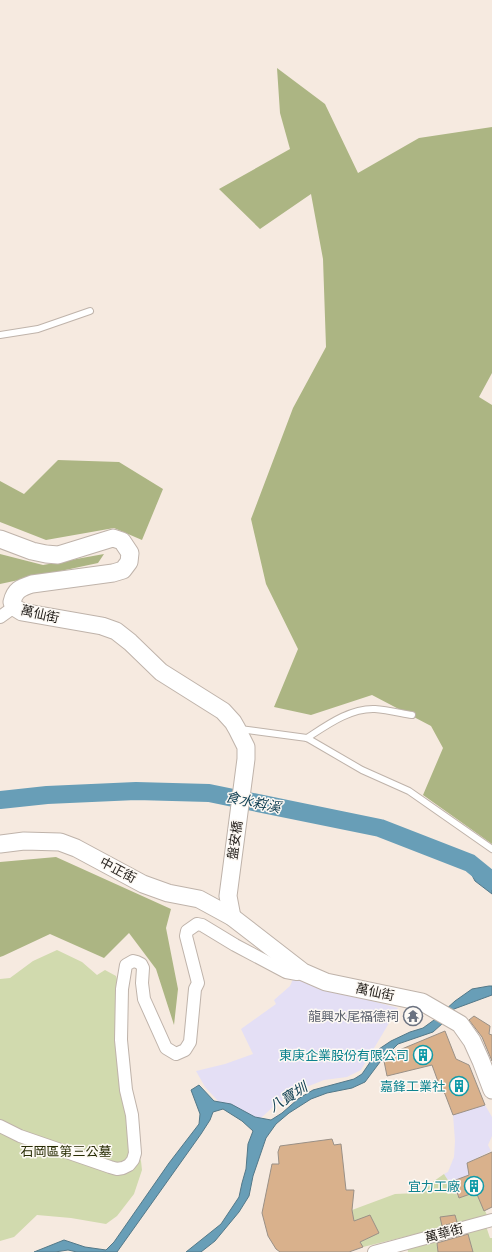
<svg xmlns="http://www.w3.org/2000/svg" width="492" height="1252" font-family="'Asap Condensed','Noto Sans TC',sans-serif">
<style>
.industrial{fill:#e4dff5}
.green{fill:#d1daae}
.forest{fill:#acb583}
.water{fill:#689eb7;stroke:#537888}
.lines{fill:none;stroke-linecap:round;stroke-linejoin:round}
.river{stroke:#689eb7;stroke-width:18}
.building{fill:#d9b18c;stroke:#9a9086}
.lane-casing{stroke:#bfb3aa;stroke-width:8}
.street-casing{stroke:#bfb3aa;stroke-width:14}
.secondary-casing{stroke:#bfb3aa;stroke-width:19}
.lane{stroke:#fff;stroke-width:6}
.street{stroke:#fff;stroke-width:12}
.secondary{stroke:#fff;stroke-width:17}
.labels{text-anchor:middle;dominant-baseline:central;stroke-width:3;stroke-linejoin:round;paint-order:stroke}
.street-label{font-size:13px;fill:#221e1a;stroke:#fdf9f4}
.worship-label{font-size:13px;fill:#5b616d;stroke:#fdf9f4;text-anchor:end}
.culture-label{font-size:13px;fill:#0d838f;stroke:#fdf9f4;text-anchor:end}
.park-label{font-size:13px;fill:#282d05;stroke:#fdf9f4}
.water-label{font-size:14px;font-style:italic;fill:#144255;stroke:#fdf9f4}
</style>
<rect width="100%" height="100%" fill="#f6eae0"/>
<!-- industrial -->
<g class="industrial">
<path d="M293,979L398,1008L361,1070L347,1077L324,1080L299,1090L273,1107L252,1126L218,1101L205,1087L196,1071L225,1064L253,1054L241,1029L276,1004L274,1000L290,986Z"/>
<path d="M485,1105L492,1117V1136L488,1145L491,1151L467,1163L469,1175L453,1181L459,1198L444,1174L448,1172L454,1157L455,1141L453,1115Z"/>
</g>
<!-- green -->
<g class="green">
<path d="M57,950L82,962L97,975L105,970L116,976L119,986V1070L131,1142L141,1161L142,1170L134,1194L117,1216L106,1224L71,1218L37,1215L14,1237L0,1241V979L10,978L33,961Z"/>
<path d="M444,1174L459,1198L476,1192L487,1215L457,1224L363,1247L360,1242L378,1233L354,1221L352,1210L395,1194L417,1193Z"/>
<path d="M486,1226L490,1238H492V1252H473L467,1232Z"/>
<path d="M436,1239L438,1252H408L407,1246Z"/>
</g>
<!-- forest -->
<g class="forest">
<path d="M277,68L325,104L358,173L419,138L492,127V373L479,397L492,405V844L423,795L443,748L431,726L372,695L311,715L274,707L298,649L266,584L251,519L293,408L326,347L323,259L311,194L260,229L219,189L290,149L280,113Z"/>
<path d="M58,460L119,462L163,489L142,540L114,528L46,540L0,522V481L24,494Z"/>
<path d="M0,554L43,565L104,554L98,563L0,584Z"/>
<path d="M56,857L171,909L166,928L178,989L174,1025L156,969L129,933L104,958L50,934L3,956L0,957V862Z"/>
</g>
<!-- water -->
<g class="water">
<path d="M469,857L492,872V894L475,881L464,860Z"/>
<path d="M489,986H492V995L454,1009L443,1023L433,1032L398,1044L380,1062L365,1082L352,1088L327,1093L311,1099L289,1113L276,1124L266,1138L253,1176L249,1196L239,1212L215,1241L201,1252H186L221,1224L239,1197L242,1183L246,1169L248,1144L253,1131L242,1121L223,1109L213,1112L210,1120L201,1134L117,1252H77L68,1250L55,1252H34L64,1240L85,1247L106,1250L114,1242L169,1163L199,1124L200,1114L191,1090L199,1085L214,1101L231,1104L255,1117L271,1120L282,1113L298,1099L313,1090L354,1079L362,1074L379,1049L391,1041L410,1032L423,1028L434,1020L455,1001L472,989Z"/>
</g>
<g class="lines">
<!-- river -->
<path class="river" d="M0,800L47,795L136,791L209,793L380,828L470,863L492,881"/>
</g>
<!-- building -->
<g class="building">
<path d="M474,1016L490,1026L489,1034L492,1035V1061L482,1037L469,1020Z"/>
<path d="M445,1031L456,1059L469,1065L485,1105L453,1115L445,1094L440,1087L432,1065L387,1076L384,1061L397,1051Z"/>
<path d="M332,1139L334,1145L341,1144L346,1190H354L352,1210L354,1221L370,1215L379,1233L360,1242L363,1247L349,1252H280L276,1249L268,1236L262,1213L272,1164H279L278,1152L280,1146Z"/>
<path d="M492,1152V1207L484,1211L476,1192L459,1198L453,1181L469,1175L467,1163Z"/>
<path d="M455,1215L457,1222L442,1226L440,1217Z"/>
<path d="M468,1234L473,1252H438L437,1243Z"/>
</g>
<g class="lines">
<!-- lane casing -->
<g class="lane-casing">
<g id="lane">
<path d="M0,335L38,329L90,311"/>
<path d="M240,729L307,738L362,770L409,791L492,849"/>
<path d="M307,738C327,725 350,708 375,709C387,710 400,713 412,715"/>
</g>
</g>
<!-- street casing -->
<g class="street-casing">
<g id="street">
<path d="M0,617L14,607"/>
<path d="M0,1126L20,1136L110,1167L117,1169L123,1168L129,1165L133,1160L135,1153L132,1115L126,1090L121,1040L122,989L126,965L133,961L137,962L141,964L143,968L142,983L144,999L166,1048L176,1054L185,1050L190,1042L195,989L198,983L186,936L187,931L197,924L202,925L235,945L286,972L297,974L303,972"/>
<path d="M374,1252L492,1220"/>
</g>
</g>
<!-- secondary casing -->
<g class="secondary-casing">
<g id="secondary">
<path d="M0,539L32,551L46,554L58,555L113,538L122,541L130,553L129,562L123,570L113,573L32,584C20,588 15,590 12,602L14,607L22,612L102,626L116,631L130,642L161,672L223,711L233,722L237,729L246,747V759L228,896L232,917"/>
<path d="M0,844L24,841L60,842L76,848L143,884L168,893L199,899L232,917L303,972L326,982L422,1002L460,1024L472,1041L481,1061L492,1090"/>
</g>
</g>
<!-- lane -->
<use href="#lane" class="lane"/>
<!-- street -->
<use href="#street" class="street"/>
<!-- secondary -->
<use href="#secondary" class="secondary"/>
</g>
<!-- icons -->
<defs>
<g id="temple-ring" transform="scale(1)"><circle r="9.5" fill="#fdf9f4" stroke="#6b7280" stroke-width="1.5"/><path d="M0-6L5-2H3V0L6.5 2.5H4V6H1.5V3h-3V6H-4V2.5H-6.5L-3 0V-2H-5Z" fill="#6b7280"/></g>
<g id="building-ring" transform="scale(1)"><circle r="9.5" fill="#fdf9f4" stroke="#0f9aa8" stroke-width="1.5"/><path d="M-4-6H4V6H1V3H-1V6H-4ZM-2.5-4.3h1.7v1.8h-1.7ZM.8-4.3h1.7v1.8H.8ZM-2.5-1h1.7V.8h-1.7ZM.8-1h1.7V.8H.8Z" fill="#0f9aa8"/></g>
</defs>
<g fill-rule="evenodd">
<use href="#temple-ring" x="413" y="1016"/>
<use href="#building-ring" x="423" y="1055"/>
<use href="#building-ring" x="459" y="1086"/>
<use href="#building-ring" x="474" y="1186"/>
</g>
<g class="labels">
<!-- street labels -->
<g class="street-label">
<text transform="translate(40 614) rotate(13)">萬仙街</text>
<text transform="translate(235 840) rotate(-82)">盤安橋</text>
<text transform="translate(118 870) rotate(28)">中正街</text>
<text transform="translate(375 992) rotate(12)">萬仙街</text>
<text transform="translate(444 1233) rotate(-15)">萬華街</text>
</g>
<!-- worship labels -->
<g class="worship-label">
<text x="399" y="1016">龍興水尾福德祠</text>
</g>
<!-- culture labels -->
<g class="culture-label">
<text x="409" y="1055">東庚企業股份有限公司</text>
<text x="445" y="1086">嘉鋒工業社</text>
<text x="460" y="1186">宜力工廠</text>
</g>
<!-- park labels -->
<g class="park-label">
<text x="66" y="1151">石岡區第三公墓</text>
</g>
<!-- water labels -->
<g class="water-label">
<text transform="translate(253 802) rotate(12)">食水嵙溪</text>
<text transform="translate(288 1097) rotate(-32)">八寶圳</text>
</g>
</g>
</svg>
